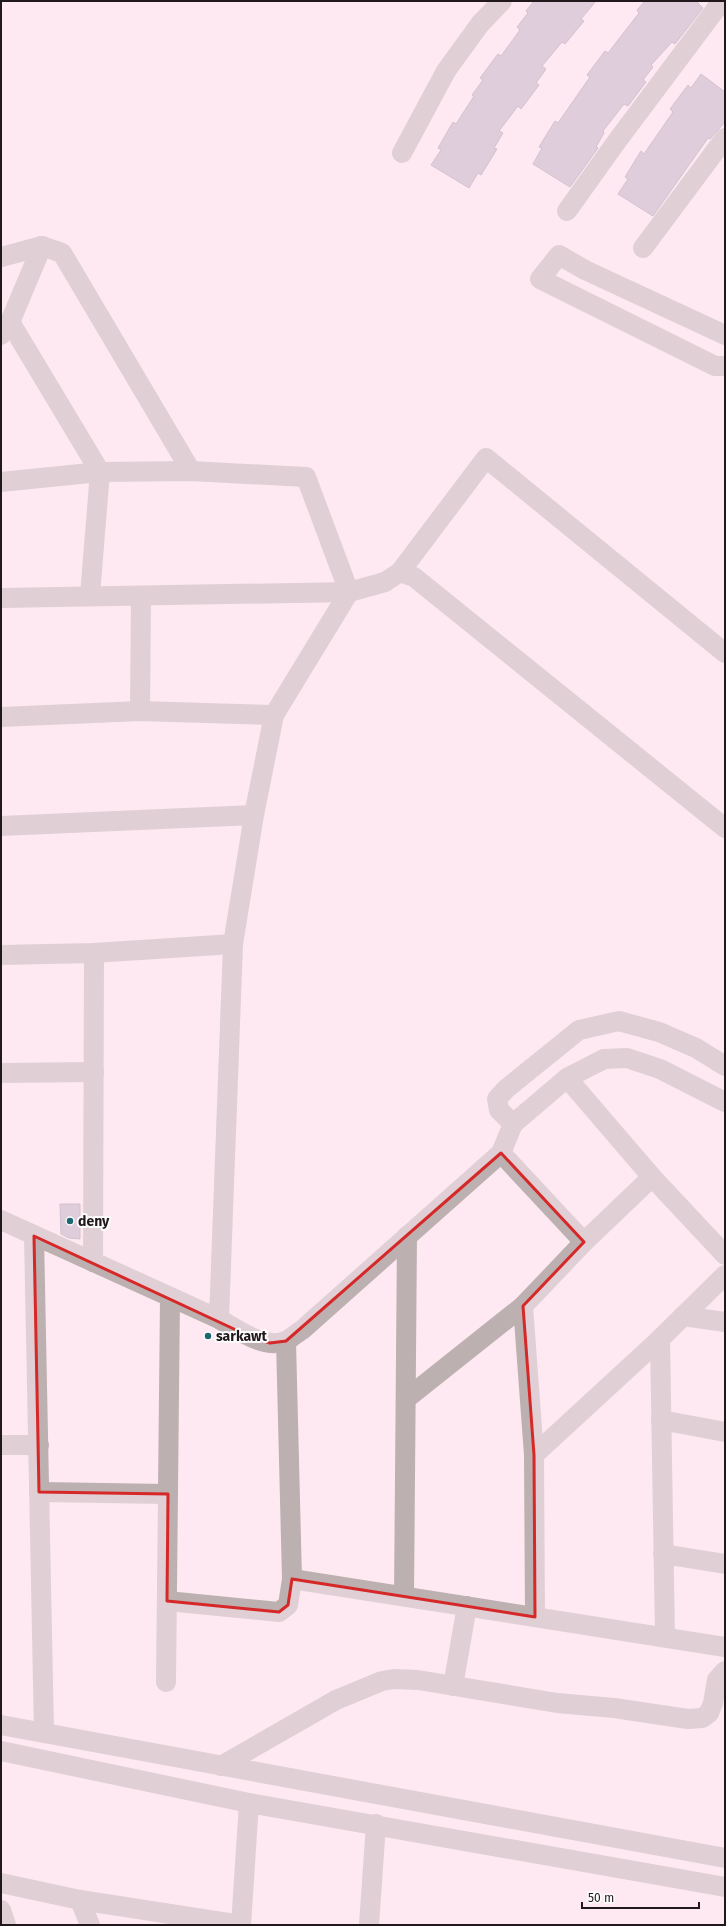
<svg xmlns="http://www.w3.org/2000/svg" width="726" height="1926" font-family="'Fira Sans',sans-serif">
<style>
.building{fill:#bcacc0;stroke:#9f90a3}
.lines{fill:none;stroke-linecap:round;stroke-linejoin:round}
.minor{stroke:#bdb0b0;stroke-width:20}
.marked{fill:none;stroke:#d62828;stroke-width:3;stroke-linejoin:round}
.poi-dot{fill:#1c686f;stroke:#fcfcfc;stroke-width:1.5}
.labels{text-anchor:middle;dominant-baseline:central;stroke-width:4;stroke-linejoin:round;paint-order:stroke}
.poi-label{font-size:14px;font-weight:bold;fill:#21181c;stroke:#fcfcfc;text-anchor:start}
</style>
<rect width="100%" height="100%" fill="#fee9f2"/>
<!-- building -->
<g class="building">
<path d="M534,1H596L581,19L584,21L565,44L562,42L542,66L546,69L536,83L539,85L521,109L518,106L499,131L503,133L494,148L497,149L481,175L478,173L469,188L431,165L441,150L438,148L453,122L456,124L474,96L472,95L483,80L480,78L498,54L501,56L520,30L517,27L528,13L526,11Z"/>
<path d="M645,1H696L703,8L675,44L672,42L651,65L653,67L643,80L646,82L628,106L624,104L603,131L604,133L596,147L598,148L570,187L533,164L542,148L539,147L555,121L558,123L590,77L587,75L605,51L608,53L639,13L637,10Z"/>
<path d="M701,74L725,92V122L710,139L708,138L653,216L618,194L628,179L625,177L641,151L644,154L673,112L670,109L688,85L691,88Z"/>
<path d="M60,1204H80V1239L69,1238L61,1234Z"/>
</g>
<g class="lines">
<!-- minor -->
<g class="minor">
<path d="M402,153L446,71L480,24L502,1"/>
<path d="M567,211L617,141L722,1"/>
<path d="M643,248L725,138"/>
<path d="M1,257L42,246"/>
<path d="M10,322L100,472L90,595"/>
<path d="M1,335L10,322L42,246L62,253L191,471"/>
<path d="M725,335L585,270L559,255L540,279L715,366H725"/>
<path d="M1,482L100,472L191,471L306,477L349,592L274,715L254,815L233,944L219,1319"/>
<path d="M400,572L414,577L725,828"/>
<path d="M1,598L349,592L385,582L400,572L486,458L725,653"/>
<path d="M140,711L141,596"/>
<path d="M1,717L140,711L274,715"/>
<path d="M1,826L254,815"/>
<path d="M1,955L94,953L233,944"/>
<path d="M1,1073L94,1072"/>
<path d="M567,1078L652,1177L725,1255"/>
<path d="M513,1124L499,1110L497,1099L506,1089L579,1030L619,1021L659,1032L696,1048L725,1066"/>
<path d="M501,1153L584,1242"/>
<path d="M1,1220L219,1319C237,1329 264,1350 286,1341C291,1338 297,1333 302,1330L501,1153L513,1124L567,1078L604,1059L627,1058L660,1069L725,1102"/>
<path d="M34,1236L44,1733"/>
<path d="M93,1262L94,953"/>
<path d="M523,1306L534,1455L535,1617"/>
<path d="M683,1316L725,1322"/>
<path d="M660,1339L665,1637"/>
<path d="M406,1399L523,1306L584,1242L652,1177"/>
<path d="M661,1420L725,1432"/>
<path d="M1,1445H39"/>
<path d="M534,1455L660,1339L725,1275"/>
<path d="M39,1492L168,1494"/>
<path d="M663,1554L725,1564"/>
<path d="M292,1579L725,1647"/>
<path d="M404,1596L407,1236"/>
<path d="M167,1601L279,1612L288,1605L292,1579L286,1341"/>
<path d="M166,1682L170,1299"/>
<path d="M453,1686L467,1606"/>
<path d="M1,1725L725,1858"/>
<path d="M1,1751L249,1803L725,1887"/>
<path d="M221,1766L336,1700L382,1681L394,1679L418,1680L557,1703L614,1708L688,1719L702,1718L709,1713L713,1703L717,1680L725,1671"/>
<path d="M1,1883L80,1900L241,1925L249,1803"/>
<path d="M80,1900L90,1925"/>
<path d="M1,1910L6,1925"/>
<path d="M369,1925L376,1824"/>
</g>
</g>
<!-- marked area -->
<path d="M0 0H726V1926H0ZM501,1153L584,1242L523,1306L534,1455L535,1617L292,1579L288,1605L279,1612L167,1601L168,1494L39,1492L34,1236L249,1336L270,1343L286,1341Z" fill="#fee9f2" fill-opacity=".55" fill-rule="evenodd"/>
<path class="marked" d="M501,1153L584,1242L523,1306L534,1455L535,1617L292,1579L288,1605L279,1612L167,1601L168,1494L39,1492L34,1236L249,1336L270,1343L286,1341Z"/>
<!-- markers -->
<g class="poi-dot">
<circle cx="70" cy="1221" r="4"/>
<circle cx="208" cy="1336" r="4"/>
</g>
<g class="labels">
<!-- poi labels -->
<g class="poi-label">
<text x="78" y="1221">deny</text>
<text x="216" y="1336">sarkawt</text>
</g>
</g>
<!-- border -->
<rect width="726" height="1926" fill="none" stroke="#21181c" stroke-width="4"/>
<!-- scale -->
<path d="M582 1902v6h117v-6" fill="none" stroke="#21181c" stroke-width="2"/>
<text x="588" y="1902" font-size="12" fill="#21181c" stroke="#fcfcfc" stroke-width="3" paint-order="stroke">50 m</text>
</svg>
